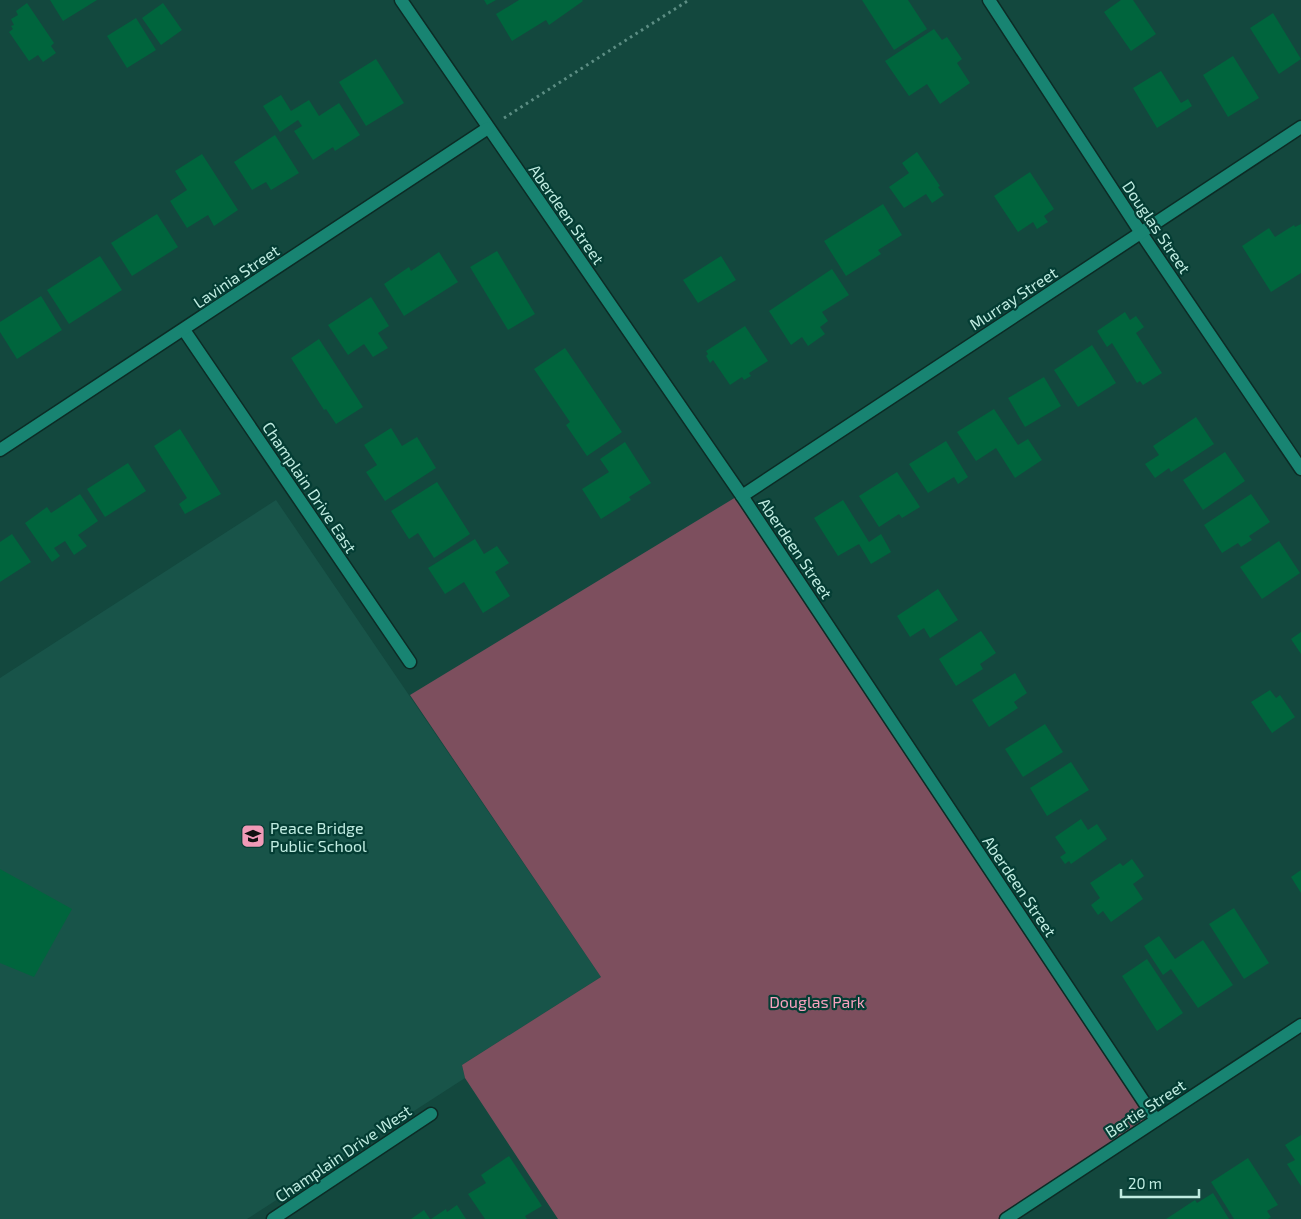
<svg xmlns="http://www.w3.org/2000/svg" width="1301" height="1219" font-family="'Exo 2',sans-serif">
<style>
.built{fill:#185449}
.green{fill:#7d4f5e}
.building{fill:#00653d}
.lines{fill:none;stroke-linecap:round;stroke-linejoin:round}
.minor-casing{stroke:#0c2b25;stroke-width:15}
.tertiary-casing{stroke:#0c2b25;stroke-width:15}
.path{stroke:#5d8e84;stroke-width:3;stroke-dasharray:2.5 4;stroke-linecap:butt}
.minor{stroke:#188472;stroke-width:12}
.tertiary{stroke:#188472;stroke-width:12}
.labels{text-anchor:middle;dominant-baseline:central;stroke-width:4.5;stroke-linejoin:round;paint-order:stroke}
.street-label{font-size:16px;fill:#c0ece1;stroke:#043d34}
.poi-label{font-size:16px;fill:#c0ece1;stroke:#043d34;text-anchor:start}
.park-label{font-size:16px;fill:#f9a2bf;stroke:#043d34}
</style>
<rect width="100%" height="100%" fill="#13483e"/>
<!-- built -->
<path class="built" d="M276,500L601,977L462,1065L465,1078L247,1219H0V678Z"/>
<!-- green -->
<path class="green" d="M741,494L1156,1120L1003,1219H558L465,1078L462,1065L601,977L410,695Z"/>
<!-- building -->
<g class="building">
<path d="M50,0H97L63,21Z"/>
<path d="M484,0H496L487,5Z"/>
<path d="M519,0H582L583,1L549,25L546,20L512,41L496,14Z"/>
<path d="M862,0H908L927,29L894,50Z"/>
<path d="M1121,0H1133L1156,34L1131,51L1104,12Z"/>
<path d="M27,3L54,43L51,46L56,53L43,62L38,55L29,61L9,32L13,29L11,26L14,25L11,19L18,15L16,11Z"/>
<path d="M163,3L182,30L161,45L142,18Z"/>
<path d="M1273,13L1301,59L1279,74L1250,28Z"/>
<path d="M136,18L156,50L127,68L107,36Z"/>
<path d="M934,29L942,40L947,37L962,59L957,63L970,83L940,104L927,84L909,96L885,61Z"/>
<path d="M1233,56L1259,98L1228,117L1203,75Z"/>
<path d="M376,59L404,103L366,126L339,82Z"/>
<path d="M1161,71L1181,103L1188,99L1192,106L1157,128L1133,88Z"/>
<path d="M281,95L291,111L309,100L319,116L339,103L360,135L335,151L333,147L313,160L294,131L302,126L298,120L280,132L263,106Z"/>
<path d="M275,135L299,173L271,190L266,182L252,190L234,162Z"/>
<path d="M917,152L940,186L938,187L944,195L932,203L926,194L904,208L889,187L909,173L902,163Z"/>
<path d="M202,154L238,210L214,226L208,215L187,228L170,201L187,190L175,171Z"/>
<path d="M1030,172L1054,209L1044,216L1048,222L1037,229L1033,222L1018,232L994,196Z"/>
<path d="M883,204L902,235L878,250L881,254L846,276L824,241Z"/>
<path d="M157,214L178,247L132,276L111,243Z"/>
<path d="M1301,224V273L1271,292L1242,246L1269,228L1275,237L1294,225L1295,227Z"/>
<path d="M497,251L535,314L508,330L470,267Z"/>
<path d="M439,252L458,282L404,316L384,284L409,267L411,271Z"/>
<path d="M100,256L122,290L69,324L47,290Z"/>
<path d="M721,256L736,280L698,303L683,280Z"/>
<path d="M832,269L849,295L822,312L828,321L820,327L825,334L808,346L802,337L791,345L769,311Z"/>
<path d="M41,296L62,330L17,359L0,332V322Z"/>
<path d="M371,297L389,326L378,333L388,348L373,357L364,344L348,355L328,325Z"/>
<path d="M1125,312L1130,320L1136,316L1144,327L1136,333L1162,373L1143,385L1140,381L1137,383L1112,343L1107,347L1097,331Z"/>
<path d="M745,326L768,361L749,373L751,376L744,380L742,377L730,385L713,360L710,363L706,356L708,354L706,351Z"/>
<path d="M319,339L363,407L336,424L326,409L324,410L291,358Z"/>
<path d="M1092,345L1116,383L1078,407L1054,370Z"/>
<path d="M565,348L622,432L587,456L566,425L570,422L534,369Z"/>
<path d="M1044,377L1061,406L1025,427L1008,398Z"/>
<path d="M994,409L1018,445L1028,439L1042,460L1015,478L996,448L976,461L957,432Z"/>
<path d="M1196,417L1214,444L1171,472L1169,468L1155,478L1145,464L1159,455L1153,446Z"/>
<path d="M391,428L402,446L417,437L436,468L385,501L366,472L377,465L364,445Z"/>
<path d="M180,429L221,494L185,514L179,504L187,498L154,446Z"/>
<path d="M946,441L968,477L958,484L954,477L928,493L909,464Z"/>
<path d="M625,442L651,483L629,497L631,500L601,519L582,489L609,472L600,459Z"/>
<path d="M1225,452L1245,481L1203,510L1183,480Z"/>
<path d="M128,463L146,491L105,517L87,489Z"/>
<path d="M897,472L920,507L902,518L899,514L879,527L859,496Z"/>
<path d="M437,482L470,534L434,558L418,533L409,539L391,511Z"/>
<path d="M80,494L98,521L78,535L87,546L74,555L65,541L54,548L60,556L52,562L25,523L47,507L51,513Z"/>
<path d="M1251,494L1270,522L1249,536L1252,540L1241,547L1238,543L1222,553L1204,525Z"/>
<path d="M843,500L869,542L881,534L891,552L871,564L859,544L838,556L814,518Z"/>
<path d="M12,534L31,562L0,582V542Z"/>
<path d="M475,539L484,554L497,546L509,563L495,572L510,596L483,613L464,582L445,594L428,568Z"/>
<path d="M1279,541L1300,573L1262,599L1240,567Z"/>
<path d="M938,589L958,620L930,638L924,628L910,637L897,616Z"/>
<path d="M981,631L996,653L980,664L983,669L956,686L939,659Z"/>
<path d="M1301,632V654L1291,639Z"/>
<path d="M1015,673L1027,693L1014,702L1018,708L989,727L972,700Z"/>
<path d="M1270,690L1276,698L1280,695L1295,717L1272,733L1251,702Z"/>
<path d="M1045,724L1063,752L1023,777L1005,749Z"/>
<path d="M1071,762L1089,790L1047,816L1030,788Z"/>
<path d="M1081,819L1088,830L1097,824L1107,839L1071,864L1069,861L1065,864L1060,857L1066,853L1055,837Z"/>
<path d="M1132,859L1144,876L1133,884L1143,899L1111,922L1103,911L1098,915L1091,905L1100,898L1090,883L1120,863L1123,866Z"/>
<path d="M0,869L72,909L34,977L0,963Z"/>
<path d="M1301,870V893L1291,877Z"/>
<path d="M1234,908L1269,963L1244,979L1209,924Z"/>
<path d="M1159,936L1175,959L1203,940L1233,985L1198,1008L1171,969L1163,975L1144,946Z"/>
<path d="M1147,959L1183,1013L1157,1031L1122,976Z"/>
<path d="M1301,1135V1186L1287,1164L1295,1160L1285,1145Z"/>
<path d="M509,1156L542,1206L525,1216L527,1219H485L468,1194L486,1183L481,1175Z"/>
<path d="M1248,1158L1278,1205L1267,1211L1271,1217L1268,1219H1234L1211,1182Z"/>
<path d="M1213,1193L1229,1219H1166L1195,1200L1197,1203Z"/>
<path d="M457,1205L466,1219H431L446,1209L447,1212Z"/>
<path d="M424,1210L430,1219H411Z"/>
</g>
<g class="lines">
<!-- minor casing -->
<g class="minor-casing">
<g id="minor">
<path d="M401,0L742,496L1156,1120"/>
<path d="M989,0L1141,233L1301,469"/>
<path d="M184,330L410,662"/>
<path d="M0,450L488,128"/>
<path d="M742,496L1301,127"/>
<path d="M273,1219L431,1114"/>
</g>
</g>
<!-- tertiary casing -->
<g class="tertiary-casing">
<path id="tertiary" d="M1006,1219L1301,1025"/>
</g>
<!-- path -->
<path class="path" d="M504,118L689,0"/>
<!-- minor -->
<use href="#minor" class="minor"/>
<!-- tertiary -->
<use href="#tertiary" class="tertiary"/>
</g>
<!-- icons -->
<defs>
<g id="school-square" transform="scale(1.25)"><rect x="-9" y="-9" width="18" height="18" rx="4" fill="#f09ab7" stroke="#043d34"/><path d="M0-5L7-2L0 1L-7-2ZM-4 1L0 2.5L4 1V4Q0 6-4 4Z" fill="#111"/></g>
</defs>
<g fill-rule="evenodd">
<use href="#school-square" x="253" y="836"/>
</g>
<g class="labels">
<!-- street labels -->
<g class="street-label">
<text transform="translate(567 214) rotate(55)">Aberdeen Street</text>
<text transform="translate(1157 227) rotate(56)">Douglas Street</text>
<text transform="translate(236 276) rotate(-34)">Lavinia Street</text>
<text transform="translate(1013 298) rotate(-33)">Murray Street</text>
<text transform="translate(310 487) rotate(56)">Champlain Drive East</text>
<text transform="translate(796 548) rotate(56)">Aberdeen Street</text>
<text transform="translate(1020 886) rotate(56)">Aberdeen Street</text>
<text transform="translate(1145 1108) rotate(-33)">Bertie Street</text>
<text transform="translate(343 1153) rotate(-34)">Champlain Drive West</text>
</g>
<!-- poi labels -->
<g class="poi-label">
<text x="270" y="827">Peace Bridge<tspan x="270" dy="18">Public School</tspan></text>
</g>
<!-- park labels -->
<g class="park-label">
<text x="817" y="1001">Douglas Park</text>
</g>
</g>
<!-- scale -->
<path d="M1121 1189v8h78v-8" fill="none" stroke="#c0ece1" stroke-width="2.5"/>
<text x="1128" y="1189" font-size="15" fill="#c0ece1" stroke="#043d34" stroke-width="4" paint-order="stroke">20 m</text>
</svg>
